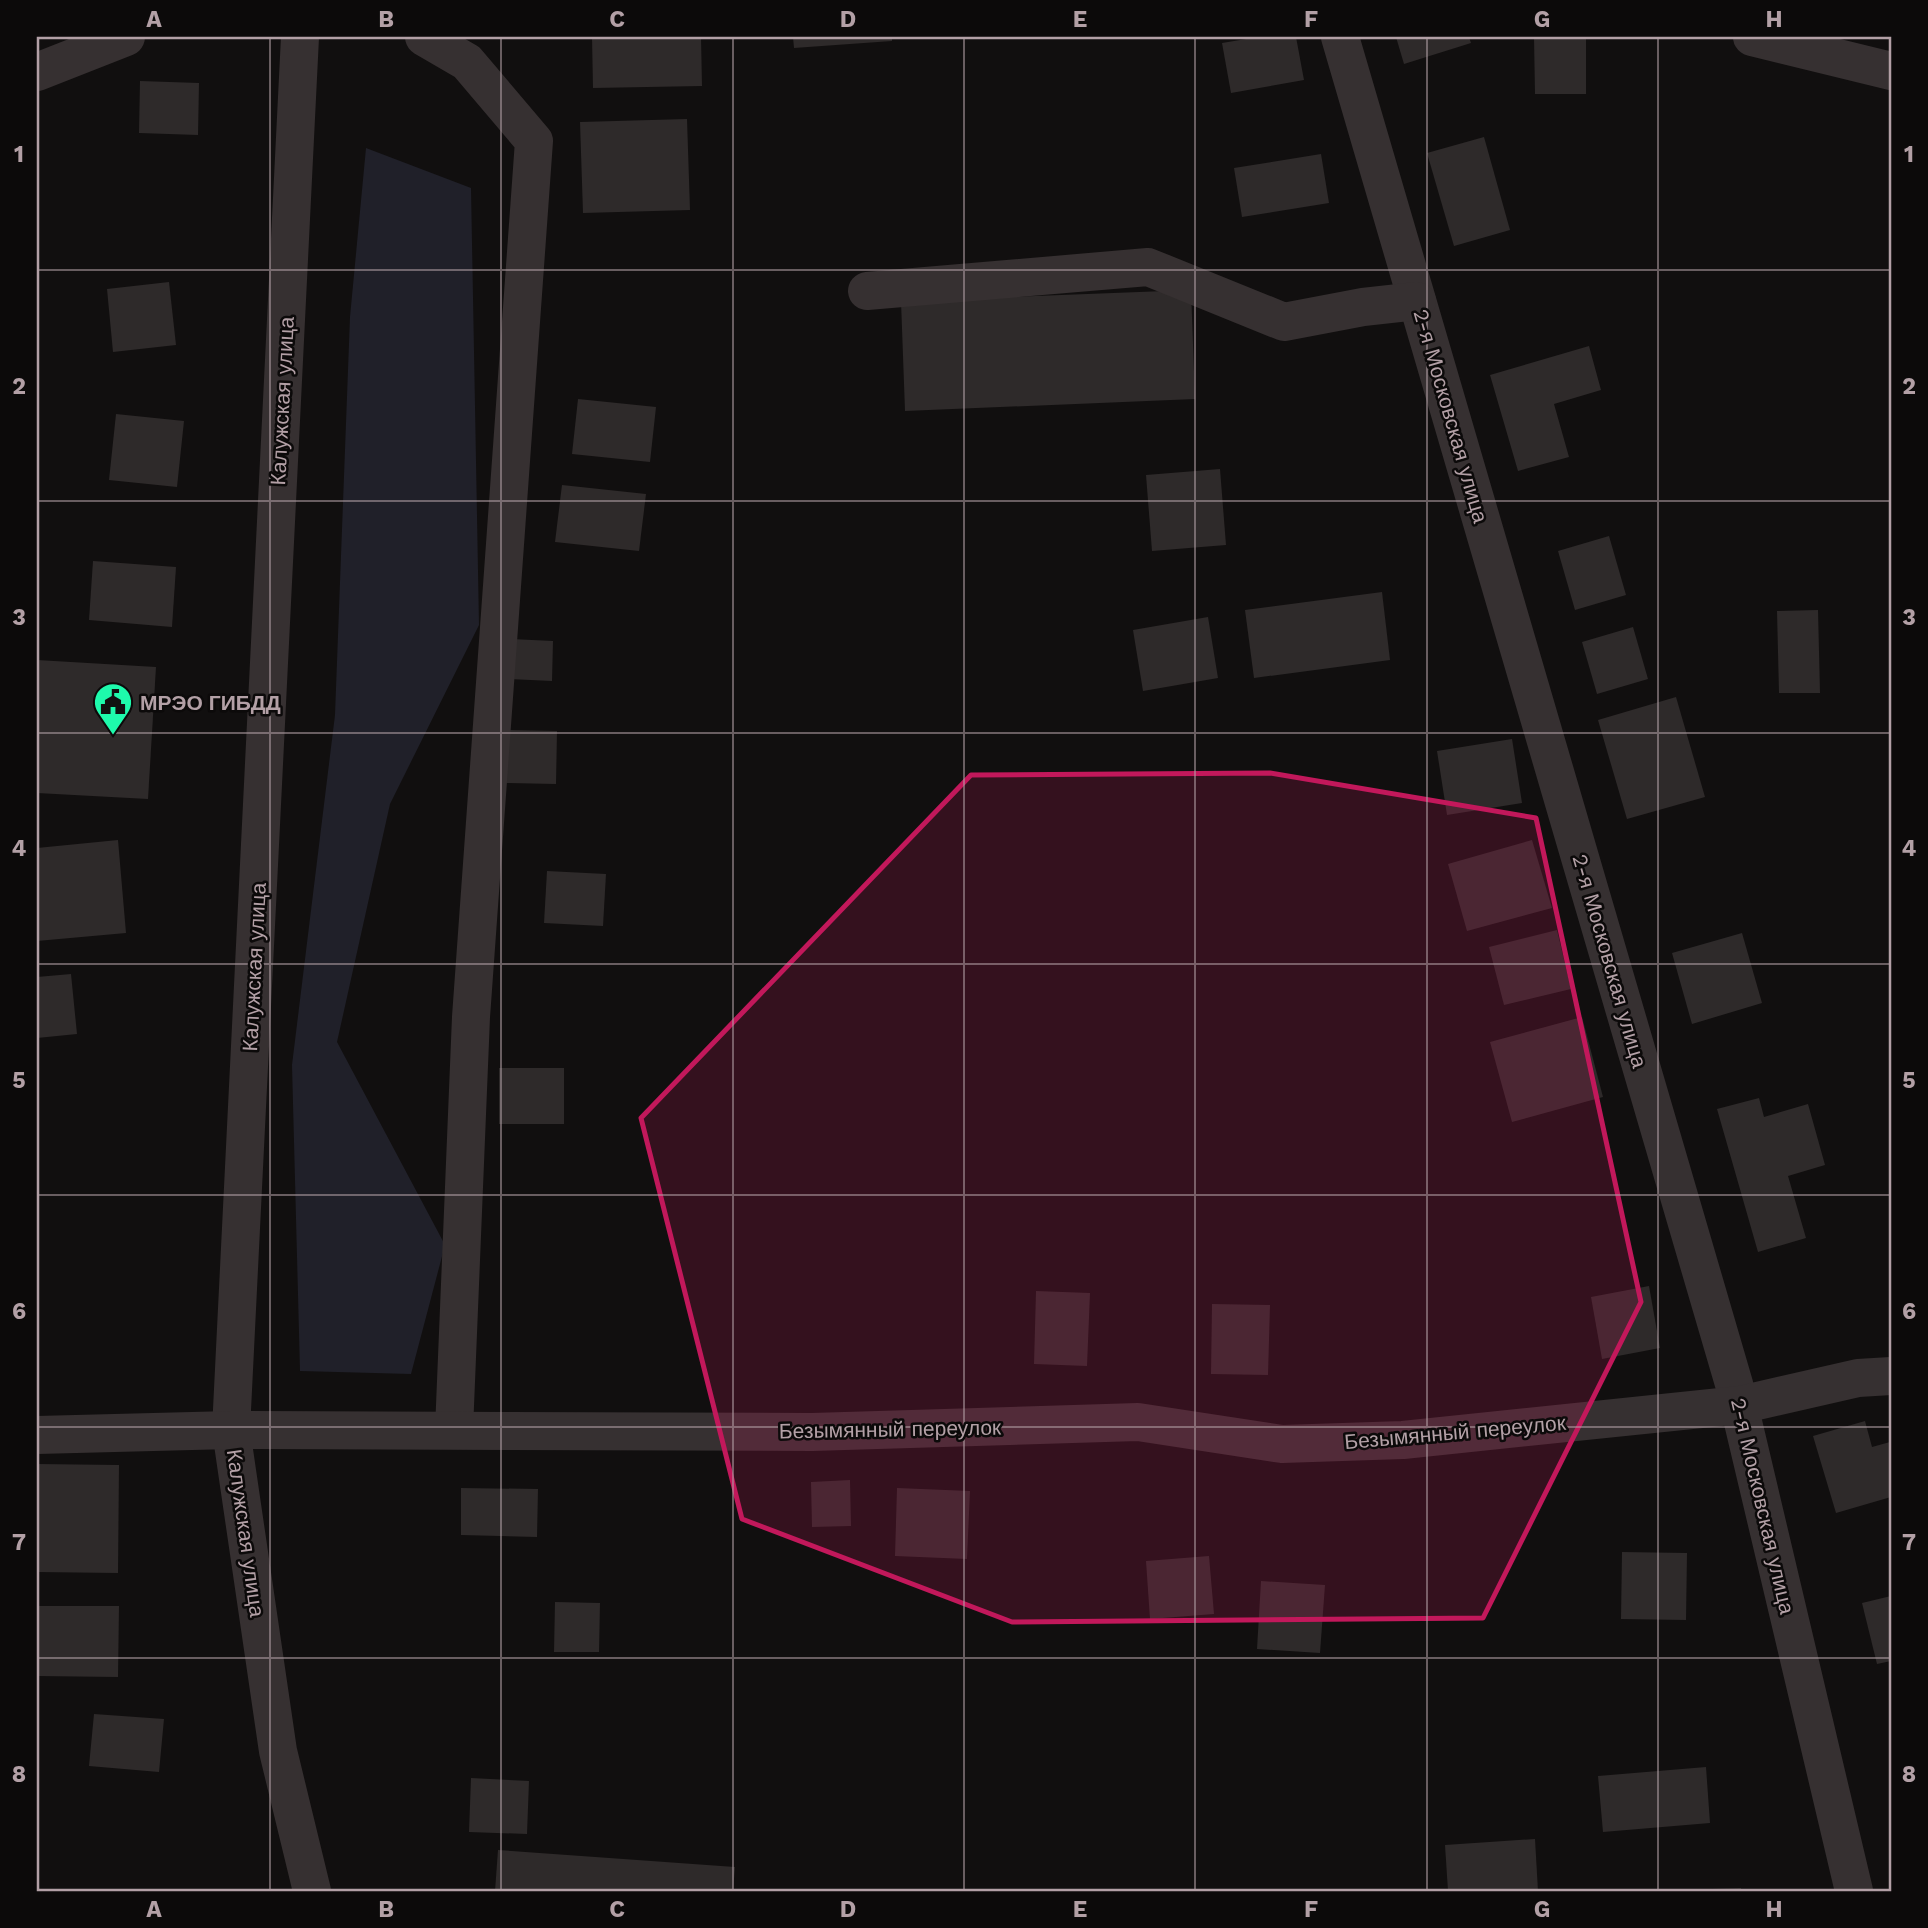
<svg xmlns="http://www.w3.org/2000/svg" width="1928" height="1928" font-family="'Work Sans',sans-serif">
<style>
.green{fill:#202029}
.building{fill:#2e2a2a}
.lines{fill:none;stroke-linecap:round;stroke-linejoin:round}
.minor{stroke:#363031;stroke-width:38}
.marked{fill:#c2185b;fill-opacity:0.2;stroke:#c2185b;stroke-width:5;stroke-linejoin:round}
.grid{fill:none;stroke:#b3a0a6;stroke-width:2;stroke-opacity:0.55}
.labels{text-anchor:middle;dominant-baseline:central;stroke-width:5;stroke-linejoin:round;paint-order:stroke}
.street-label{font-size:21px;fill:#b3a0a6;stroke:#0c0a0a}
.poi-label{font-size:21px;font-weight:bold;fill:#b3a0a6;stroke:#0c0a0a;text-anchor:start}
.neatline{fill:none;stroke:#b3a0a6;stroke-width:2.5}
.grid-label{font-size:23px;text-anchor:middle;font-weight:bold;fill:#b3a0a6}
</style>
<rect width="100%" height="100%" fill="#110f0f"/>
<!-- green -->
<path class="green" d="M366,148L471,188L479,625L390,804L337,1042L445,1245L411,1374L300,1371L292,1065L335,715L350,317Z"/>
<!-- building -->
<g class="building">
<path d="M592,37H701L702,86L593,88Z"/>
<path d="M793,37H892V41L794,48Z"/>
<path d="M1258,37H1296L1304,80L1231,93L1222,43Z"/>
<path d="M1396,37H1469L1471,43L1404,64Z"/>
<path d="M1534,37H1586V94H1535Z"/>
<path d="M140,81L199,83L198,135L139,133Z"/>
<path d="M687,119L690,210L583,213L580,122Z"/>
<path d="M1484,137L1510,230L1454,246L1427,153Z"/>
<path d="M1321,154L1329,203L1242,217L1234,168Z"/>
<path d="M169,282L176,345L113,352L107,289Z"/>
<path d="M1191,290L1195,399L905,411L901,301Z"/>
<path d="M1589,346L1601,390L1554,404L1569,457L1518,471L1490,375Z"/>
<path d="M578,399L656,407L650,462L572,454Z"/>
<path d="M116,414L184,421L177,487L109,480Z"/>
<path d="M1220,469L1226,545L1152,551L1146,475Z"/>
<path d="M562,485L646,494L639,551L555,542Z"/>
<path d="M1609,536L1626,595L1575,610L1558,551Z"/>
<path d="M93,561L176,567L172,627L89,620Z"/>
<path d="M1382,592L1390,660L1254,678L1245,610Z"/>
<path d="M1818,610L1820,693H1779L1777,611Z"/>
<path d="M1208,617L1218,678L1143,691L1133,630Z"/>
<path d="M1633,627L1648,679L1597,694L1582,642Z"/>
<path d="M511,639L553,641L552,681L509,679Z"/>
<path d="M37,660L156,667L148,799L37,793Z"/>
<path d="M1676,697L1705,797L1627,819L1598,720Z"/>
<path d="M507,730L557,731L556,784L506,783Z"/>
<path d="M1512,739L1522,803L1447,815L1437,751Z"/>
<path d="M118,840L126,933L37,941V848Z"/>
<path d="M1532,840L1552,908L1467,931L1448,864Z"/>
<path d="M547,871L606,874L603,926L544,923Z"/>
<path d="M1557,930L1571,989L1504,1005L1489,947Z"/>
<path d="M1742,933L1762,1003L1692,1024L1672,953Z"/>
<path d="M71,974L77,1034L37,1038V977Z"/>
<path d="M1582,1017L1603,1097L1512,1122L1490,1042Z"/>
<rect x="499" y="1068" width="65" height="56"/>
<path d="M1759,1098L1764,1117L1808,1104L1825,1165L1788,1176L1806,1238L1758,1252L1717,1109Z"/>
<path d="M1649,1286L1660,1348L1602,1359L1591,1297Z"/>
<path d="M1036,1291L1090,1293L1087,1366L1034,1364Z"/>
<path d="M1212,1304L1270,1305L1268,1375L1211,1374Z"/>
<path d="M1865,1421L1872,1447L1890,1442L1891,1497L1836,1513L1813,1436Z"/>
<path d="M37,1464L119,1465L118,1573L37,1572Z"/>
<path d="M850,1480L851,1526L812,1527L811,1482Z"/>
<path d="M461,1488L538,1489L537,1537L461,1535Z"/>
<path d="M897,1488L970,1491L967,1559L895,1556Z"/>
<path d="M1622,1552L1687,1553L1686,1620L1621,1619Z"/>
<path d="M1209,1556L1214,1614L1150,1619L1146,1561Z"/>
<path d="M1261,1581L1325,1585L1320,1653L1257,1649Z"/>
<path d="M1891,1596V1661L1877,1664L1862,1603Z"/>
<path d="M555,1602L600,1603L599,1652H554Z"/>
<path d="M37,1606H119L118,1677L37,1676Z"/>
<path d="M94,1714L164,1719L159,1772L89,1766Z"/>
<path d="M1706,1767L1710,1823L1603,1832L1598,1776Z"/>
<path d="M471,1778L529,1781L527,1834L469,1832Z"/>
<path d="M1535,1839L1538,1891H1448L1445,1845Z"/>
<path d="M498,1850L735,1867L733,1891H495Z"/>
<path d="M1741,1888V1891H1712V1889Z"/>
</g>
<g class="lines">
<!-- minor -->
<g class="minor">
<path d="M300,37L231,1430L278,1751L312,1891"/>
<path d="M424,37L467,62L534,141L471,1017L454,1430"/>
<path d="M1340,37L1734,1384L1854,1891"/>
<path d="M1752,37L1891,71"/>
<path d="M37,72L126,37"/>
<path d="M867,291L1148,267L1284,322L1363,307L1417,301"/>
<path d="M37,1435L231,1430L812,1432L1138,1422L1282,1444L1403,1440L1740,1405L1858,1378L1891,1376"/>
</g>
</g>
<!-- marked area -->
<path class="marked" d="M1270,773L1536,818L1641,1302L1483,1618L1012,1622L742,1519L641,1118L971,775Z"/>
<!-- grid -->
<path class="grid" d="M270,37V1891M501,37V1891M733,37V1891M964,37V1891M1195,37V1891M1427,37V1891M1658,37V1891M37,270H1891M37,501H1891M37,733H1891M37,964H1891M37,1195H1891M37,1427H1891M37,1658H1891"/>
<!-- icons -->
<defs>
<g id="civic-pin" transform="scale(2.0125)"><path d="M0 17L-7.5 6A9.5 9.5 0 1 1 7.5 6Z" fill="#1efaac" stroke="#0c0a0a"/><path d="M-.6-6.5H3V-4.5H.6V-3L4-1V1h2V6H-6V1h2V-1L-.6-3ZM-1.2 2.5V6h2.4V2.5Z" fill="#111"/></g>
</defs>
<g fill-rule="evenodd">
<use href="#civic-pin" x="113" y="702"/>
</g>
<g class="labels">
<!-- street labels -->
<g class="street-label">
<text transform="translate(282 401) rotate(-87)">Калужская улица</text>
<text transform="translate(1451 416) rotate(74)">2-я Московская улица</text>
<text transform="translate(1610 961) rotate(74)">2-я Московская улица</text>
<text transform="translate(254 967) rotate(-87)">Калужская улица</text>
<text transform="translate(890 1429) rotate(-1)">Безымянный переулок</text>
<text transform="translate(1455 1432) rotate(-5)">Безымянный переулок</text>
<text transform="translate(1763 1506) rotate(77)">2-я Московская улица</text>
<text transform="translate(246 1533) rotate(82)">Калужская улица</text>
</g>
<!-- poi labels -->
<g class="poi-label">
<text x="140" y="702">МРЭО ГИБДД</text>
</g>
</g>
<!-- border -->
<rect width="1928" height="1928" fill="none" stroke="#0c0a0a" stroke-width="77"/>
<rect x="38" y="38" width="1852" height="1852" class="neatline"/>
<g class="grid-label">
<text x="154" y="27">A</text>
<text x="386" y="27">B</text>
<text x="617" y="27">C</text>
<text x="848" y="27">D</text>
<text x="1080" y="27">E</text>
<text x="1311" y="27">F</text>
<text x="1542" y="27">G</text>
<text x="1774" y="27">H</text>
<text x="19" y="162">1</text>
<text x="1909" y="162">1</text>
<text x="19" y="394">2</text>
<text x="1909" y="394">2</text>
<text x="19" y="625">3</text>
<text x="1909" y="625">3</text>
<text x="19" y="856">4</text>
<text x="1909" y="856">4</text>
<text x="19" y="1088">5</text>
<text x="1909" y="1088">5</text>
<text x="19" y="1319">6</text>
<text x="1909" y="1319">6</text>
<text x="19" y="1550">7</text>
<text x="1909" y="1550">7</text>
<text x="19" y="1782">8</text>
<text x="1909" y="1782">8</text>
<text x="154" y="1917">A</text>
<text x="386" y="1917">B</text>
<text x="617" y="1917">C</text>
<text x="848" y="1917">D</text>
<text x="1080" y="1917">E</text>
<text x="1311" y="1917">F</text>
<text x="1542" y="1917">G</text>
<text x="1774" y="1917">H</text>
</g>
</svg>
